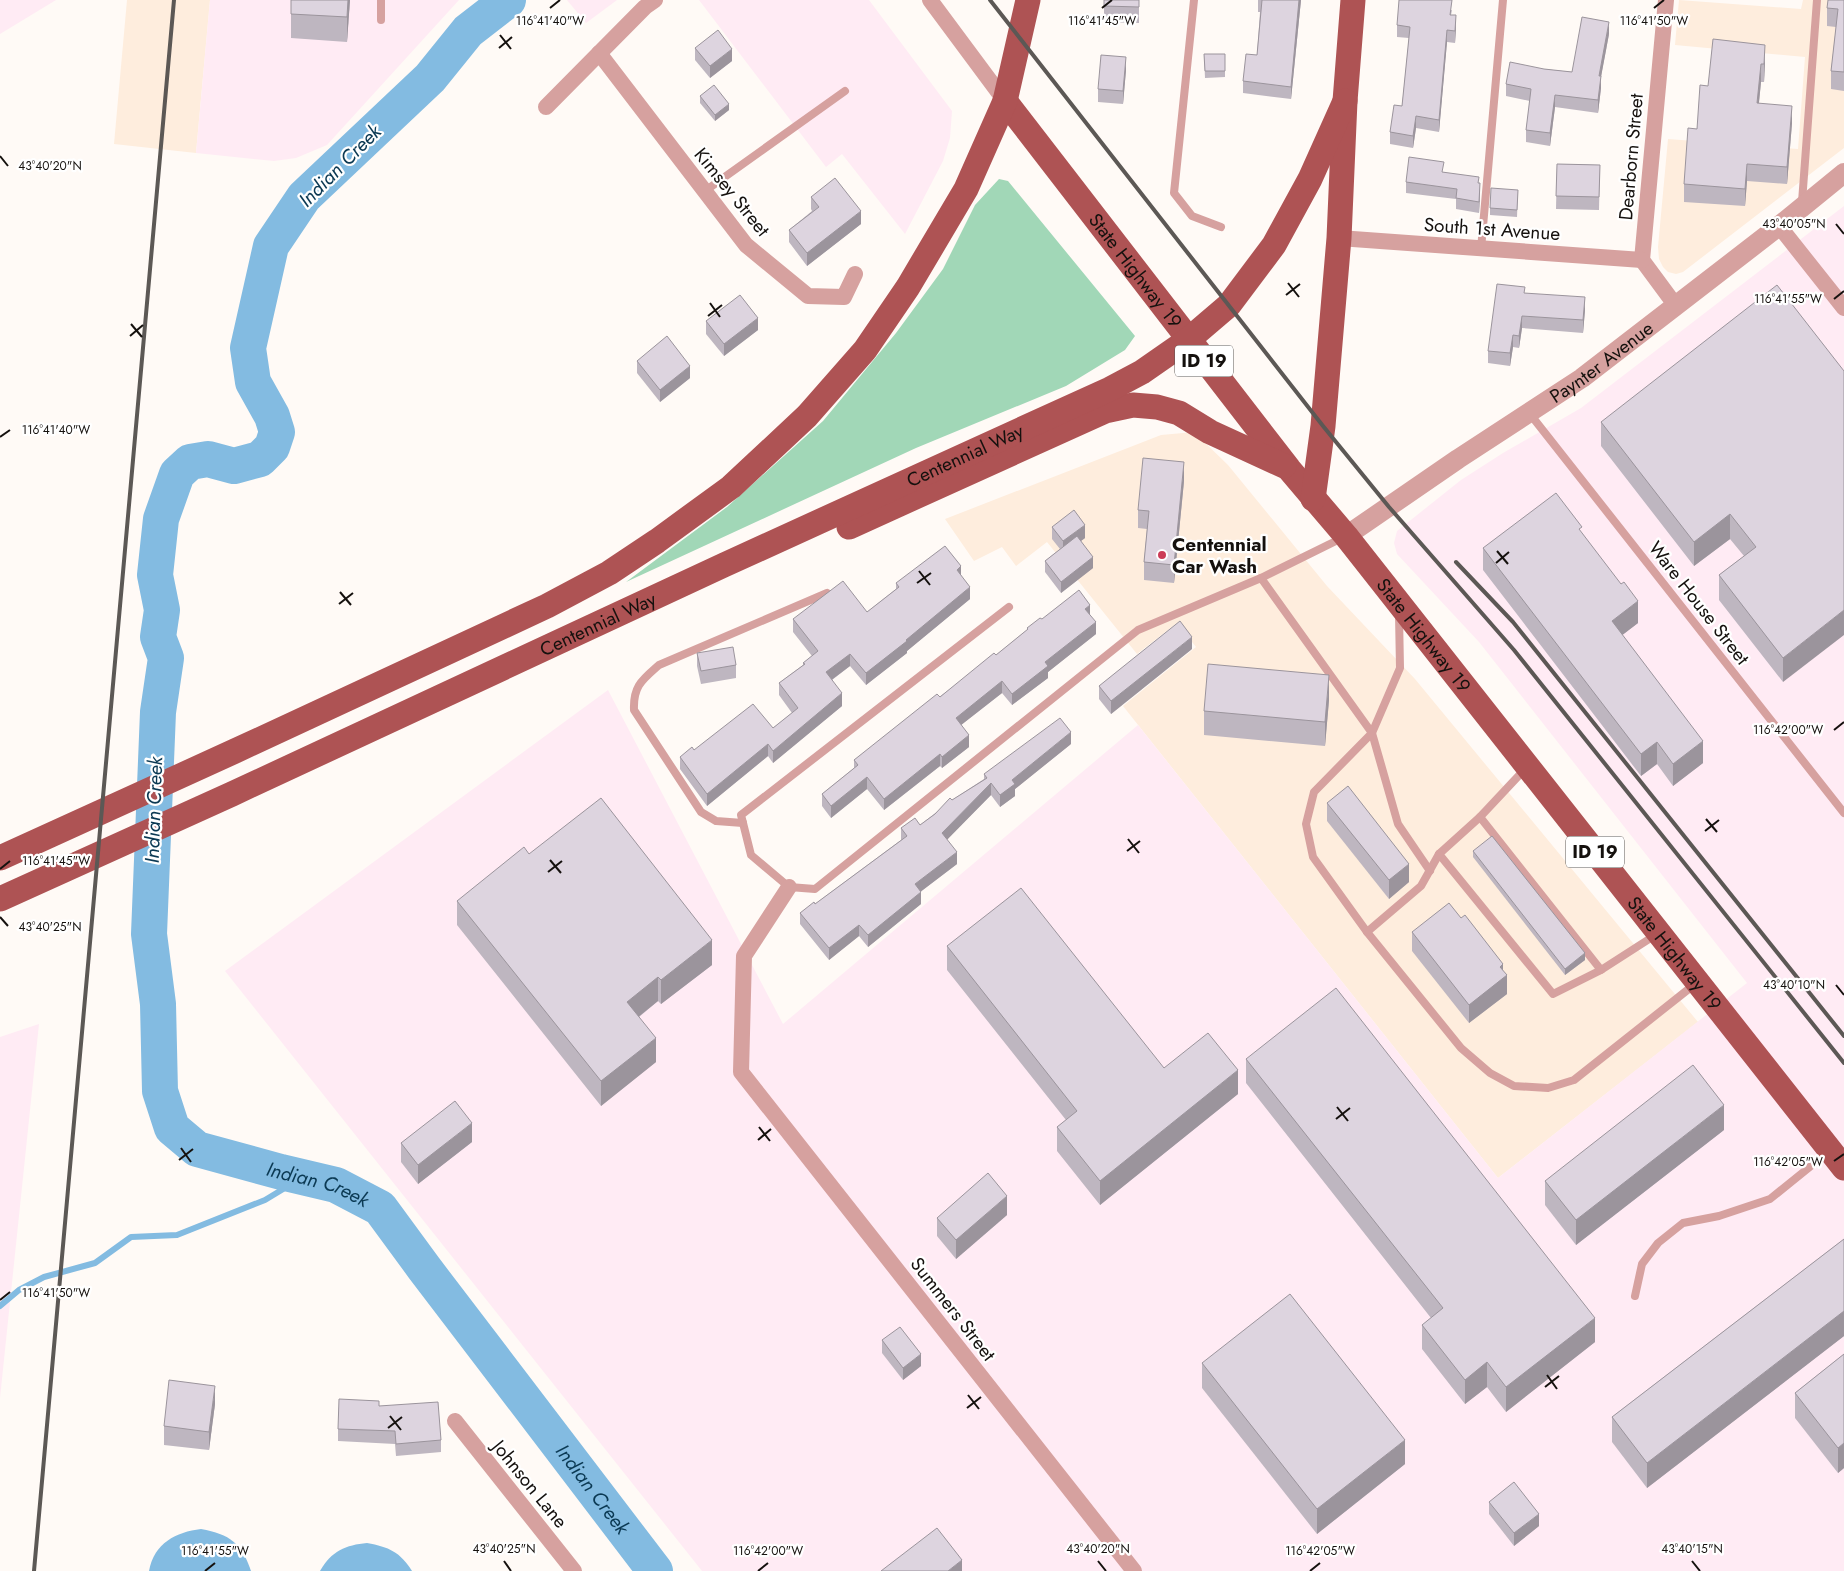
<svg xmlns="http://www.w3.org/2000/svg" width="1844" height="1571" font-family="Jost,sans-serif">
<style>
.built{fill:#feeddd}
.industrial{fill:#ffebf4}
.green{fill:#a1d7b7}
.water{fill:#83bbe1}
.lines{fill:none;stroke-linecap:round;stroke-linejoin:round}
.stream{stroke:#83bbe1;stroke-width:6}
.river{stroke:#83bbe1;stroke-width:36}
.service{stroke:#d6a19f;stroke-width:8}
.minor{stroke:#d6a19f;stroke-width:16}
.tertiary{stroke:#d6a19f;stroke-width:20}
.primary{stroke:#ae5354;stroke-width:25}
.rail{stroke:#5c5855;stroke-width:4}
.wall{fill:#beb6c0}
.shaded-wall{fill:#9b949c}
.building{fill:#ddd4df;stroke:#9b949c}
.ticks{fill:none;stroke:#15110e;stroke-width:2}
.poi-dot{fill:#cc3c57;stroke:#fff;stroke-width:2}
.labels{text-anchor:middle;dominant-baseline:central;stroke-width:4.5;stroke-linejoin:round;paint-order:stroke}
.shield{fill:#fff;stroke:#5b5856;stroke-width:1}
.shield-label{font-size:18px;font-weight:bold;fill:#15110e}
.street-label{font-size:19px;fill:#15110e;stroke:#fff}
.poi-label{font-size:19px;font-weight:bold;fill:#15110e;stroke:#fff;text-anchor:start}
.water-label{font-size:20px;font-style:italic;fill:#0b3953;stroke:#fff}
.ticks-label{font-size:12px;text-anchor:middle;fill:#15110e;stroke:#fff;stroke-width:4.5;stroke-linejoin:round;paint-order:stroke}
</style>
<rect width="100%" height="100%" fill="#fffaf6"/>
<!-- built -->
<g class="built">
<path d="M127,0H210L196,153L114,144Z"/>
<path d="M1679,0L1801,9L1803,0H1844V148L1683,272L1676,274L1668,272L1663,267L1659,259L1658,247L1668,139L1798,149L1805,57L1675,45Z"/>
<path d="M1194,432L1228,465L1327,586L1415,679L1698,1022L1498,1178L1123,706L1196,647L1177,623L1137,654L1047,542L1016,566L1002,547L974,561L945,519L1161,435Z"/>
</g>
<!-- industrial -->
<g class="industrial">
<path d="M0,0H56L0,34Z"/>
<path d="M210,0H459L327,145L296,158L274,161L196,153Z"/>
<path d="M567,0H617L586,23Z"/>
<path d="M699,0H869L952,111L950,138L943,161L905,234L842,154L826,167Z"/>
<path d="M1844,206V1571H702L225,971L608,690L783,1024L1138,725L1498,1178L1747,983L1479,642L1397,554L1394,543L1397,531L1461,480L1503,453L1581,408Z"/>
<path d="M39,1024L0,1398V1037Z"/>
</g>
<!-- green -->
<path class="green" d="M999,179L1008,181L1135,336L1125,350L1066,386L916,448L626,582L727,507L823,421L896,333L943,269L975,205Z"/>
<!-- water -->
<g class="water">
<path d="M201,1529C230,1534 242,1544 251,1571H149C154,1543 176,1532 201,1529Z"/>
<path d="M367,1543C389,1547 400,1552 412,1571H320C331,1551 346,1545 367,1543Z"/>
</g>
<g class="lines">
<!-- stream -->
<path class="stream" d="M0,1306L19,1290L44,1277L95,1263L131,1237L177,1235L265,1200L303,1177"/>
<!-- river -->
<path class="river" id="s1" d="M508,0L468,31L430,78L304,197L271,246L248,348L253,382L272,416L277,432L272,447L260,459L234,466L208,459L190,462L177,474L161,519L155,575L162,610L158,637L166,658L158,712L149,934L158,1004L160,1091L172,1128L197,1149L281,1172L336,1185L380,1208L424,1268L655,1571"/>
<!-- service -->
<g class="service">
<path d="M381,0V20"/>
<path d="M1194,0L1174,193L1192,216L1221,227"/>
<path d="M705,191L845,91"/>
<path d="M1802,202L1817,0"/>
<path d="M1481,249L1503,0"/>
<path d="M1530,414L1844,813"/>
<path d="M1261,578L1372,733L1398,824L1430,871"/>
<path d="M1009,607L741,815L751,855L789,887L815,889L1138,630L1261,578L1342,538"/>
<path d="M1525,769L1480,817L1601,970L1657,934"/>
<path d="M1480,817L1439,854L1553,994L1601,970"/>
<path d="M743,823L716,821L701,812L634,710C633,686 642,680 659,665L827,593"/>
<path d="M1439,854L1421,886L1367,932L1461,1048L1490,1073L1514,1086L1548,1088L1574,1080L1695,984"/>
<path d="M1367,932L1313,857L1306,824L1314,792L1372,733L1400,668L1399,615"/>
<path d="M1635,1296L1642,1264L1658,1243L1683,1223L1719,1216L1770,1199L1827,1153"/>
</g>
<!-- minor -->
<g class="minor">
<path d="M930,0L1005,101"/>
<path d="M1666,0L1642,260L1676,306"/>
<path d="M599,53L746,245L808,296L844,297L855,274"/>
<path d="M546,107L645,7L655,0"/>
<path d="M1779,226L1844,308"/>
<path d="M1339,238L1642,260"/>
<path d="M789,887L744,956L741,1072L1134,1571"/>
<path d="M455,1421L574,1571"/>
</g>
<!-- tertiary -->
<path class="tertiary" id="s2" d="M1346,536L1458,459L1582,378L1779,226L1844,173"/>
<!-- primary -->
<g class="primary">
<path id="s3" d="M1005,101L1289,469L1346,536L1844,1168"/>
<path d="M1313,499L1323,426L1339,238L1345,101L1353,0"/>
<path d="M849,527L1105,411L1133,405L1157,407L1179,413L1210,432L1284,466"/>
<path d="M0,858L235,751L547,606L609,573L657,541L731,487L807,416L865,350L908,287L966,189L1005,101L1028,0"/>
<path id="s4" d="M0,899L232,794L724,565L1110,389L1142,372L1188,340L1229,305L1274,245L1310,179L1345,101"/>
</g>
<!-- rail -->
<g class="rail">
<path d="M990,0L1323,426L1389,507L1514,650L1844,1063"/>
<path d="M1456,562L1513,622L1844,1036"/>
<path d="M34,1571L174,0"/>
</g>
</g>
<!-- wall -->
<g class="wall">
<path d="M291,0H350L347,42L291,38Z"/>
<path d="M1104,0H1139V23L1104,22Z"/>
<path d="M1258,0H1301L1291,99L1243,93V81L1257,55L1260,12H1258Z"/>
<path d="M1844,0V91L1831,89V71L1836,27L1827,26V8Z"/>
<path d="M1452,10L1451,15L1456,27L1455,43L1447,42L1439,132L1416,128L1413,148L1390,144V132L1402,106L1409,38L1397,37V25Z"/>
<path d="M1609,34L1601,76V88L1598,113L1555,107L1550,146L1526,142V130L1530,101L1506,96V84L1544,69L1572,72Z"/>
<path d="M695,48L732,61L710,78L695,60Z"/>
<path d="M1204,54H1225V77L1205,78Z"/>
<path d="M1765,62L1764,82H1761L1759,103L1792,123L1787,184L1747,181L1745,206L1684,202V184L1697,129L1708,86Z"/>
<path d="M1126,70L1123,104L1098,102V89Z"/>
<path d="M700,96L729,110L715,121L700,103Z"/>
<path d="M1557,164L1600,165L1599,210L1556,209Z"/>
<path d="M1444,172L1479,183L1480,193L1479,213L1456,209V199L1406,193V182Z"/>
<path d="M1518,190L1517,217L1490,215V208Z"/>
<path d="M811,197L861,224L807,266L789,242V230L812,211L811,209Z"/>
<path d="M1525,293L1585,310L1583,333L1522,328L1519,348L1513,347L1510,366L1488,363V351Z"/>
<path d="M706,321L758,330L724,356L706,334Z"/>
<path d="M637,361L690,378L660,402L637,373Z"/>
<path d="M1844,371L1783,682L1719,600V575L1744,556L1730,539L1694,566L1601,446V422Z"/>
<path d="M1184,481L1174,583L1144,580V562L1147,529L1138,528V510Z"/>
<path d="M1052,527L1085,538L1081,541L1093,568L1061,593L1045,572V561L1060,549L1052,539Z"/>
<path d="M1582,533L1638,623L1622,635L1703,763L1673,786L1657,764L1641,776L1483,570V548Z"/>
<path d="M961,575L970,599L907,651V653L866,685L850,666L832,680L842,706L773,763L768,756L707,806L680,769V757L694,750L773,728L792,713L779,695V683L803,665V663L812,656L793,632V619L867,612L896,589V583Z"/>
<path d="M1090,615L1096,634L1048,672V678L1012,705L1002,693L961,725L969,747L942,768L940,766L884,810L867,789L831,818L822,806V794L854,768V760L996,655L1027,630V628L1042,619Z"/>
<path d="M1192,649L1111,714L1099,699V686Z"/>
<path d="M697,653L736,665V678L701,684L697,666Z"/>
<path d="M1329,700L1325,746L1204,735V711Z"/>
<path d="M1071,744L1015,789V796L1000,807L991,795L947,839L957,864L920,892L921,904L868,947L859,936L829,960L800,924V913L815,904L901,840V828L920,825L952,800L984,779V774Z"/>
<path d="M1327,803L1409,882L1389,899L1327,821Z"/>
<path d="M1473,851L1585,960L1565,975L1473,857Z"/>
<path d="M529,854L712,965L661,1004L658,1001L639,1017L656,1062L601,1106L457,925V901Z"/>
<path d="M1412,932L1503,970L1507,994L1469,1023L1412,951Z"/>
<path d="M947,946L1164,1068L1238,1094L1100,1205L1057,1151V1127L1066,1120L947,970Z"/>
<path d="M1246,1059L1595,1342L1506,1412L1487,1387L1465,1404L1422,1349V1325L1431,1318L1246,1083Z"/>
<path d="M1724,1130L1576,1245L1545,1205V1181Z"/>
<path d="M472,1142L418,1184L401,1162V1143Z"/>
<path d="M1007,1215L956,1259L937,1236V1218Z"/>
<path d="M1844,1239V1336L1647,1488L1612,1442V1417Z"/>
<path d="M882,1340L921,1366L903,1380L882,1353Z"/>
<path d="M1844,1354V1468L1838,1473L1795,1418V1393Z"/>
<path d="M1202,1363L1405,1464L1317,1534L1202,1388Z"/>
<path d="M215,1404L209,1450L164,1445V1426Z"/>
<path d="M379,1406L441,1440V1452L396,1456L395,1444L338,1441V1429Z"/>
<path d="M1489,1502L1539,1526L1514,1546L1489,1514Z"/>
</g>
<!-- shaded-wall -->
<g class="shaded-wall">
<path d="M348,0H350L347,42V17Z"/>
<path d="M1299,0H1301L1291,99V87Z"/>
<path d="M1456,15V27L1455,43V31Z"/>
<path d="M1609,22V34L1599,88V76Z"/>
<path d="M1447,30V42L1439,132V120Z"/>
<path d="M1765,45V62L1764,82V64Z"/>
<path d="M732,49V61L710,78V66Z"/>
<path d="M1126,57V70L1123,104V91Z"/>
<path d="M1761,64V82L1757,121V103Z"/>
<path d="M1601,76V88L1598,113V100Z"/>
<path d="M1555,95V107L1550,146V133Z"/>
<path d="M729,104V110L715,121V115Z"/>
<path d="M1792,106V123L1787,184V167Z"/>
<path d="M1416,116V128L1413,148V136Z"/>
<path d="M1747,164V181L1745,206V189Z"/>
<path d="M1480,183V193L1479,213V202Z"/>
<path d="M861,211V224L807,266V253Z"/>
<path d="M1585,297V310L1583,333V320Z"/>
<path d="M1522,316V328L1519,348V336Z"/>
<path d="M758,318V330L724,356V344Z"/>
<path d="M1513,335V347L1510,366V353Z"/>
<path d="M690,366V378L660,402V390Z"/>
<path d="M1184,462V481L1174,583V565Z"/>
<path d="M1730,514V539L1694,566V542Z"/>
<path d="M1085,525V538L1063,554V541Z"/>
<path d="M1093,557V568L1061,593V582Z"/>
<path d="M961,566V578L957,570Z"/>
<path d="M970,587V599L907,651V653L866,685V673Z"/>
<path d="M1638,601V623L1612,643V621Z"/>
<path d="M1090,605V617L1085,609Z"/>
<path d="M1844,610V635L1783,682V658Z"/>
<path d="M1096,622V634L1048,672V678L1012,705V694L1045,662Z"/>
<path d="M1192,637V649L1111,714V701Z"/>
<path d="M850,654V666L826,684V672Z"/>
<path d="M1329,675V700L1325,746V722Z"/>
<path d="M1002,681V693L956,729V718Z"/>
<path d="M842,693V706L773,763V751Z"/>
<path d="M1071,732V744L1015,789V796L1000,807V795L1012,780Z"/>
<path d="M969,735V747L942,768V757Z"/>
<path d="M1703,741V763L1673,786V764Z"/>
<path d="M1657,742V764L1641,776V754Z"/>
<path d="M768,744V756L707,806V794Z"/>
<path d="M940,754V766L884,810V799Z"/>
<path d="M867,777V789L831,818V806Z"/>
<path d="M991,783V795L942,845V833Z"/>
<path d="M957,852V864L915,896V884Z"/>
<path d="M1409,864V882L1389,899V880Z"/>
<path d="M921,892V904L868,947V935Z"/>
<path d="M859,925V936L829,960V948Z"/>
<path d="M712,940V965L661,1004V980Z"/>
<path d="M1585,953V960L1565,975V969Z"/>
<path d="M1503,964V978L1507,975V994L1469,1023V1005L1500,967Z"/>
<path d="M658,977V1001L627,1026V1002Z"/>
<path d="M656,1038V1062L601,1106V1081Z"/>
<path d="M1238,1070V1094L1100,1205V1181Z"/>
<path d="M1724,1105V1130L1576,1245V1220Z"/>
<path d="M472,1123V1142L418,1184V1165Z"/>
<path d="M1007,1196V1215L956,1259V1240Z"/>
<path d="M1844,1311V1336L1647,1488V1463Z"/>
<path d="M1595,1318V1342L1506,1412V1387Z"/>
<path d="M921,1354V1366L903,1380V1368Z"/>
<path d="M1487,1362V1387L1465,1404V1380Z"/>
<path d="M215,1386V1404L209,1450V1432Z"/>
<path d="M1405,1440V1464L1317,1534V1509Z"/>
<path d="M1844,1443V1468L1838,1473V1448Z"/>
<path d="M1539,1514V1526L1514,1546V1533Z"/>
<path d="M962,1560V1571H948Z"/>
</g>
<!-- building -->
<g class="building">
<path d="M291,0H348L347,17L291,14Z"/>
<path d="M1104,0H1139V7L1104,6Z"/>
<path d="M1262,0H1299L1291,87L1243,81L1246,54L1257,55Z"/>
<path d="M1399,0H1452L1450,15H1456L1455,31L1447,30L1439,120L1416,116L1413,136L1390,132L1394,105L1402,106L1410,27L1397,25Z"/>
<path d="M1828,0H1844V72L1831,71L1838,9L1827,8Z"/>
<path d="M1582,17L1609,22L1599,76H1601L1598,100L1555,95L1550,133L1526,130L1531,89L1506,84L1510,62L1544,69L1572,72Z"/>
<path d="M718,30L732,49L710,66L695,48Z"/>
<path d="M1713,39L1765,45L1764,64H1761L1757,103L1792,106L1787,167L1747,164L1745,189L1684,184L1688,128L1697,129L1700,85L1708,86Z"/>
<path d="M1204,54H1225V71H1205Z"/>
<path d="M1101,55L1126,57L1123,91L1098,89Z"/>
<path d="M714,85L729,104L715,115L700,96Z"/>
<path d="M1409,157L1444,162L1442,172L1479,177L1478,183H1480L1479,202L1456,198L1457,189L1406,182Z"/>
<path d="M1557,164L1600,165L1599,197L1556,196Z"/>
<path d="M835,178L861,211L807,253L789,230L819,207L811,197Z"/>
<path d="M1491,188L1518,190L1517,210L1490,208Z"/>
<path d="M1497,284L1525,287L1524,293L1585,297L1583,320L1522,316L1519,336L1513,335L1510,353L1488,351Z"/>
<path d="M1777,285L1844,371V610L1783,658L1719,575L1756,547L1730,514L1694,542L1601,422Z"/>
<path d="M740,295L758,318L724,344L706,321Z"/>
<path d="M667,336L690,366L660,390L637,361Z"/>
<path d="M1143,458L1184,462L1174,565L1144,562L1149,511L1138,510Z"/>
<path d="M1556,493L1582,527L1579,529L1621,584L1624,582L1638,601L1612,621L1703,741L1673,764L1657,742L1641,754L1483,548Z"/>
<path d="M1074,510L1085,525L1063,541L1052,527Z"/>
<path d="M1077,536L1093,557L1061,582L1045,561Z"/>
<path d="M945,546L961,566L957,570L970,587L906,640L907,641L866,673L850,654L826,672L842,693L773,751L768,744L707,794L680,757L692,747L694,750L753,704L773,728L798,708L779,683L805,664L803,663L818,651L793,619L843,581L867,612L899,587L896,583Z"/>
<path d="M1079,590L1090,605L1085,609L1096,622L1045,662L1048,666L1012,694L1002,681L956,718L969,735L942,757L940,754L884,799L867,777L831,806L822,794L858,765L854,760L937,694L940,697L994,653L996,655L1028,629L1027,628L1040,618L1042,619Z"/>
<path d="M1180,621L1192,637L1111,701L1099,686Z"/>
<path d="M733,647L736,665L701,671L697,653Z"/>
<path d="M1208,664L1329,675L1325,722L1204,711Z"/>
<path d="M1060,718L1071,732L1012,780L1015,784L1000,795L991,783L942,833L957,852L915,884L921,892L868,935L859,925L829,948L800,913L814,902L815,904L907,836L901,828L915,818L920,825L935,814L950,798L952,800L987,778L984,774Z"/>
<path d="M1348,786L1409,864L1389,880L1327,803Z"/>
<path d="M601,798L712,940L661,980L658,977L627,1002L656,1038L601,1081L457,901L524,847L529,854Z"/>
<path d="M1492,836L1585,953L1565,969L1473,851Z"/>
<path d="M1021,888L1164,1068L1208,1033L1238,1070L1100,1181L1057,1127L1077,1111L947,946Z"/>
<path d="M1449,903L1461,918L1465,915L1503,964L1500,967L1507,975L1469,1005L1412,932Z"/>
<path d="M1336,988L1595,1318L1506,1387L1487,1362L1465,1380L1422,1325L1443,1308L1246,1059Z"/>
<path d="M1693,1065L1724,1105L1576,1220L1545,1181Z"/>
<path d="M455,1101L472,1123L418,1165L401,1143Z"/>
<path d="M988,1173L1007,1196L956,1240L937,1218Z"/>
<path d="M1844,1239V1311L1647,1463L1612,1417Z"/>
<path d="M1290,1294L1405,1440L1317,1509L1202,1363Z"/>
<path d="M900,1327L921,1354L903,1368L882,1340Z"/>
<path d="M1844,1354V1443L1838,1448L1795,1393Z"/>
<path d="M169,1380L215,1386L209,1432L164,1426Z"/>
<path d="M339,1399L379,1401V1406L438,1402L441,1440L396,1444L395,1431L338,1429Z"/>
<path d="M1514,1482L1539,1514L1514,1533L1489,1502Z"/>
<path d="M937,1528L962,1560L948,1571H881Z"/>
</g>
<!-- ticks -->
<path class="ticks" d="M550,8L560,0M1102,8L1112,0M1654,8L1664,0M500,35L511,49M499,48L512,37M0,156L8,166M1836,224L1844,234M1288,283L1299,297M1286,295L1300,284M1834,299L1844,291M710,303L720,317M708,316L722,305M131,324L142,337M130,336L143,325M0,437L10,430M1497,551L1508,564M1496,563L1509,552M919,571L930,585M917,583L931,573M340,592L351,605M339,604L353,593M1834,730L1844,722M1706,819L1717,832M1705,831L1719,820M1128,839L1139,853M1127,851L1140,841M550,860L561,873M0,869L10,861M548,872L562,861M0,917L8,926M1836,985L1844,995M1337,1107L1348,1121M1336,1119L1350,1108M759,1127L770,1141M758,1140L771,1129M181,1148L191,1162M179,1160L193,1149M1834,1161L1844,1154M0,1300L10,1292M1547,1375L1557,1389M1545,1387L1559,1376M968,1395L979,1409M967,1408L981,1397M390,1416L401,1430M388,1428L402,1417M504,1561L511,1571M1098,1561L1106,1571M1692,1561L1700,1571M205,1571L215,1563M758,1571L768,1563M1310,1571L1320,1563"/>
<!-- markers -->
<circle class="poi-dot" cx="1162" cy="555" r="5"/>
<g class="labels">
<!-- shield labels -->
<g class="shield">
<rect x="1175" y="345.5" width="58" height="31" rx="4"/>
<rect x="1566" y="836.5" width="58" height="31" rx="4"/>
</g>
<g class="shield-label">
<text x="1204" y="361">ID 19</text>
<text x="1595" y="852">ID 19</text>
</g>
<!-- street labels -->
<g class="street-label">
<text transform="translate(1631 157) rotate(-85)">Dearborn Street</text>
<text transform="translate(732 192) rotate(51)">Kimsey Street</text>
<text transform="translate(1492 229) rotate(4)">South 1st Avenue</text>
<text stroke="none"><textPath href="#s3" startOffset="214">State Highway 19</textPath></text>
<text stroke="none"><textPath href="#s2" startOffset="309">Paynter Avenue</textPath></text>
<text stroke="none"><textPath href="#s4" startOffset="1062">Centennial Way</textPath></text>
<text transform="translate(1699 603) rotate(52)">Ware House Street</text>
<text stroke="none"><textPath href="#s4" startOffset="658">Centennial Way</textPath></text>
<text stroke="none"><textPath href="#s3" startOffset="679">State Highway 19</textPath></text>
<text stroke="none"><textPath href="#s3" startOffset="1084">State Highway 19</textPath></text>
<text transform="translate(953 1309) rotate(52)">Summers Street</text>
<text transform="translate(530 1484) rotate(51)">Johnson Lane</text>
</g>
<!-- poi labels -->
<g class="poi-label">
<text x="1172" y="544">Centennial<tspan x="1172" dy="22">Car Wash</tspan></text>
</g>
<!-- water labels -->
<g class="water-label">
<text transform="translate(340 166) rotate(-45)">Indian Creek</text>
<text transform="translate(154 810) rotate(-88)">Indian Creek</text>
<text stroke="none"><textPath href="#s1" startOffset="1482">Indian Creek</textPath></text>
<text stroke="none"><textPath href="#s1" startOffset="1902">Indian Creek</textPath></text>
</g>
</g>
<g class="ticks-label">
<text x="550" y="25">116°41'40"W</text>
<text x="1102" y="25">116°41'45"W</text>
<text x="1654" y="25">116°41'50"W</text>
<text x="50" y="170">43°40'20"N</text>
<text x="1794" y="228">43°40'05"N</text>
<text x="1788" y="303">116°41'55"W</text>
<text x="56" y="434">116°41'40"W</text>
<text x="1788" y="734">116°42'00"W</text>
<text x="56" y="865">116°41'45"W</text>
<text x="50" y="931">43°40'25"N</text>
<text x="1794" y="989">43°40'10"N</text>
<text x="1788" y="1166">116°42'05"W</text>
<text x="56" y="1297">116°41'50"W</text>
<text x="504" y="1553">43°40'25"N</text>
<text x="1098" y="1553">43°40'20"N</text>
<text x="1692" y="1553">43°40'15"N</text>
<text x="215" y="1555">116°41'55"W</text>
<text x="768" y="1555">116°42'00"W</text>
<text x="1320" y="1555">116°42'05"W</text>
</g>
</svg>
